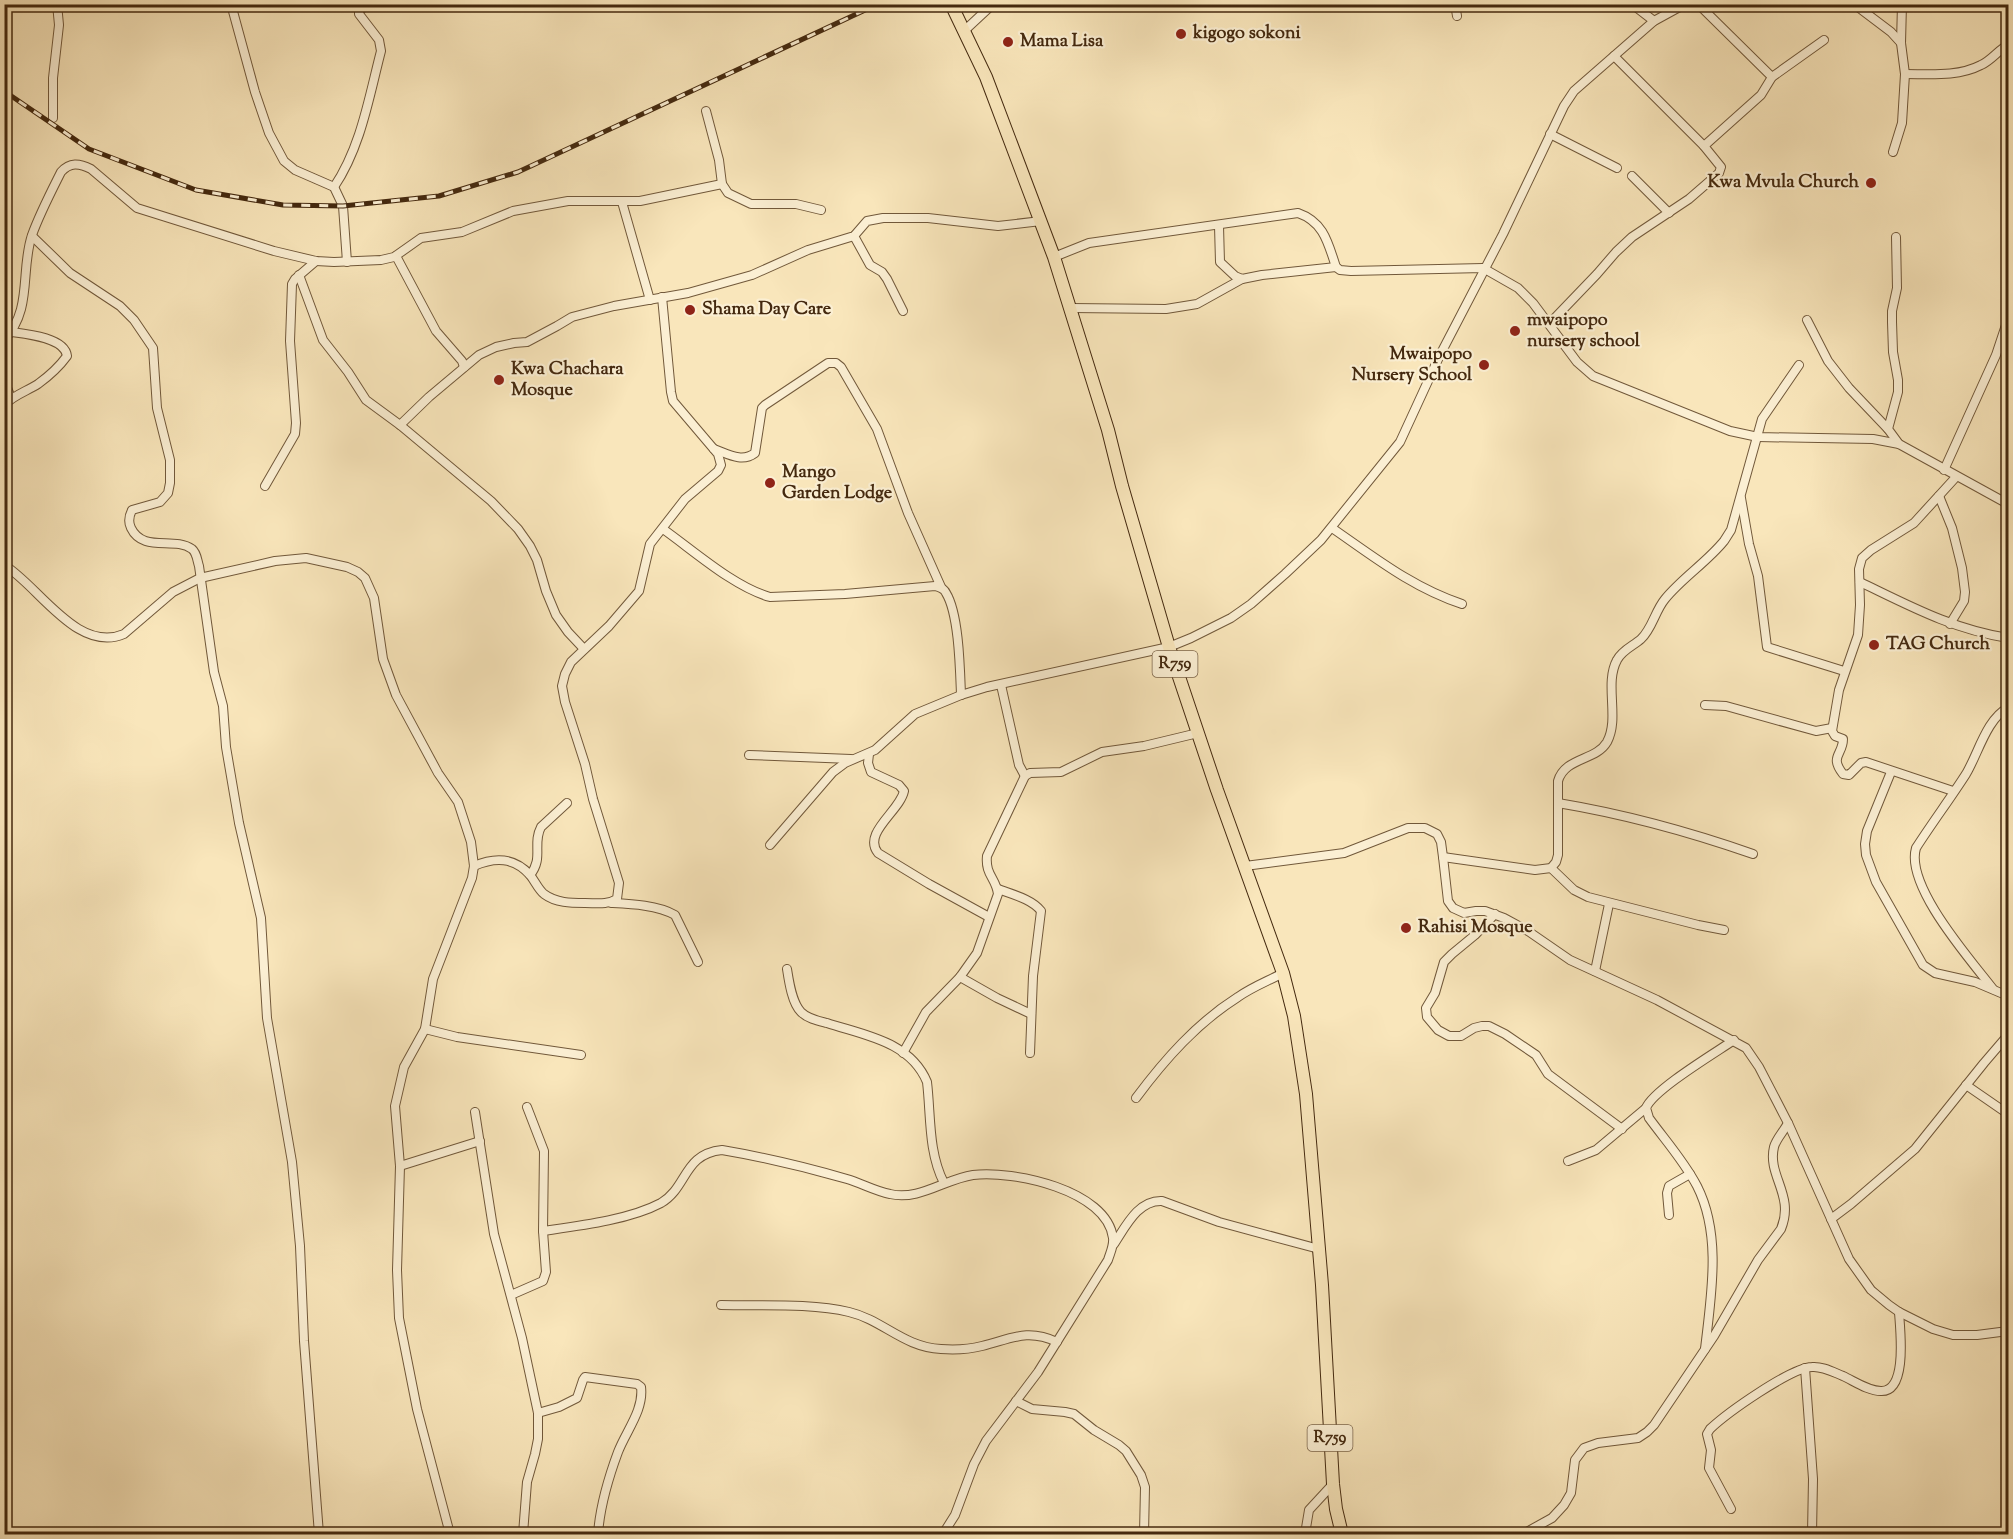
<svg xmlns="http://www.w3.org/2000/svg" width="2013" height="1539" font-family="'Sorts Mill Goudy',serif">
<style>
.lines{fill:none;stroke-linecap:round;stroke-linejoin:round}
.street-casing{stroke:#71583a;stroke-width:10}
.primary-casing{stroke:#44290f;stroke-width:14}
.street{stroke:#fbefd3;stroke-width:8}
.primary{stroke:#f9e6bb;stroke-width:12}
.rail-casing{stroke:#44290f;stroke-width:5}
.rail{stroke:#fbefd3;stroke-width:3;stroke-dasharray:9;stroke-linecap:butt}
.poi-dot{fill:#8f2418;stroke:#fbefd3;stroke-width:2}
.labels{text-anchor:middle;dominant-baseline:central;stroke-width:4.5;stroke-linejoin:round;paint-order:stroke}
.shield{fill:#fbefd3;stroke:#7b644a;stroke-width:1.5}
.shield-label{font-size:16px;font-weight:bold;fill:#44290f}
.poi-label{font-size:18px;font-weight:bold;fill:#44290f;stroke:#fbefd3;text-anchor:start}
</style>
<rect width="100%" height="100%" fill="#f9e6bb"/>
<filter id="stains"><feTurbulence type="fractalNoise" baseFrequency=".00333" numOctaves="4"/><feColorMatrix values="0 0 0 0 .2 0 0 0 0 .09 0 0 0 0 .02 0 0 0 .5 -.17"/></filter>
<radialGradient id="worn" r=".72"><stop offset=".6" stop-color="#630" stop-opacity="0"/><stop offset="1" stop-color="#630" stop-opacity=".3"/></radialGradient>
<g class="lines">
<!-- street casing -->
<g class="street-casing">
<g id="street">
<path d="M231,4L255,92L269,133L284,161L295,170L334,187L343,206L347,262"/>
<path d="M1455,4L1457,16"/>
<path d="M1632,4L1654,21"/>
<path d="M1698,4L1772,77"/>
<path d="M1854,4L1891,32L1901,43"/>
<path d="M964,31L993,4"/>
<path d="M1614,56L1704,146"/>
<path d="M1905,74C1930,74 1958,77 1981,65C1992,60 1998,50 2008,45"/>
<path d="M706,111L719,160L722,184L728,193L751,204H796L821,210"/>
<path d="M53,118V78L59,25L57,4"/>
<path d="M1550,134L1617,168"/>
<path d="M1893,152L1902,123L1905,74L1901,43L1902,4"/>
<path d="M1632,176L1669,213"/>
<path d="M334,187C361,147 369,97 381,51L379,40L359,14V10L370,4"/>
<path d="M622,202L650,300"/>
<path d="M1219,226L1220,262L1235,276L1242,279L1262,275L1336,267"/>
<path d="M32,236L70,273L120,306L134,320L153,348L157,408L170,460V483L168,493L160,502L132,510C129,516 128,522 131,528C143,553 174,536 192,549C197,553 197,560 199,566L214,672L223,706L226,747L239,823L261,918L267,1018L292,1162L300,1246L304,1341L319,1534"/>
<path d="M854,236L870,265L882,272L887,279L903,311"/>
<path d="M1896,237L1897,288L1892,311V322L1893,352L1898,380V392L1888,429L1899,444"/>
<path d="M396,256L436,331L462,361L464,367"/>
<path d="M1054,257L1089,243L1298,213C1324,222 1328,243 1336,267L1340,270L1351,271L1483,268L1518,288L1533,303L1577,362L1593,376L1730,431L1758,437L1873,439L1899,444L2008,504"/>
<path d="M299,275L323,340L348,372L366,400L400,425L491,501L518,529L530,546L537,560L546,591L556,615L568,632L584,649"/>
<path d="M1071,308L1166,309L1197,304L1242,279"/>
<path d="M1807,320L1828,361L1849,388L1888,429"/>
<path d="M1549,324L1597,274L1616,252L1632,237L1689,199L1719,173L1721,167L1704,146L1761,95L1772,77L1824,40"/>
<path d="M4,340C33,310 20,270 32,235C40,213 51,192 61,172C70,162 79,163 91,169L137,208L274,251L316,261L334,262L381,260L394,257L421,238L462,232L513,211L568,201H640L722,184"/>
<path d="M4,380L11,398"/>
<path d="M4,405C14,395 27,391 38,384C49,376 59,367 67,356C65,338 28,334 12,332"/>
<path d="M400,425L429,397L479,355L496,347L514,343L527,342L557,326L572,317L614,306L688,293L752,275L808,250L854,236L867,221L883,218H928L998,226L1041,221"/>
<path d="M714,449C728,454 742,463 755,453L762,408L765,405L828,363H836L841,367L877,429L908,513L941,587"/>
<path d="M1944,470L1996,355L2008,319"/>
<path d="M265,486L295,434L296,423L290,341L292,284L295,279L316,261"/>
<path d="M1939,496L1952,528L1962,568L1965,592L1964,601L1950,624"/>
<path d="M1741,498L1749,544L1758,576L1767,647L1844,671"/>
<path d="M1332,528C1374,557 1413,588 1462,604"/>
<path d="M663,529C694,551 734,587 770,597L845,594L935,586C939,587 944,588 946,593C959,614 960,669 961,695"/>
<path d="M4,565C38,585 77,654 124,634L173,592L200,578L275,561L306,558L347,567L358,572L365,578L374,598L383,659L396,695L438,773L458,802L471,842L474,866L472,878L433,979L425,1029L404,1067L395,1106L400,1166L397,1270L399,1318L417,1409L450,1534"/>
<path d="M1860,582C1910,606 1952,629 2008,638"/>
<path d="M1001,685L1019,765L1025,776"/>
<path d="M1705,705L1726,706L1816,731L1832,728"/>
<path d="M869,754L868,763L871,772L899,785L904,791C900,811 862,833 878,853L929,884L989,917"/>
<path d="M749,755L851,759"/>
<path d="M1891,772L1867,831L1865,844L1866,855L1876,882L1923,965L1935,973L1975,982L2008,996"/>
<path d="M1953,791L1866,762L1861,763L1849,775L1843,774C1829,756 1843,755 1843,739L1835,736L1832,731L1839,690L1858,635L1860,605L1859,569L1862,558L1871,550L1914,523L1956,477"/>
<path d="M1558,803C1624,814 1690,832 1753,854"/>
<path d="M770,845L833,772L845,763L875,750L915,714L961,695L987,687L1169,647L1191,638L1231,618L1251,604L1285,574L1321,540L1400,442L1440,355L1503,234L1564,106L1574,91L1654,21L1685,4"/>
<path d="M1443,857L1535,870L1551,868L1556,862L1558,855V781C1565,757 1596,761 1607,742C1620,718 1604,684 1617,660C1622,650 1633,646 1641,639C1652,629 1655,611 1665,599C1682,578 1707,562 1724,541L1731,530L1762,419L1799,365"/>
<path d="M474,866C495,857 514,857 530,875C535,881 538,889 544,894C556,903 571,903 585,903C597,903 607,905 617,899L619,883L593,799L585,764L565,702L562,686L565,674L571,662L609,626L639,591L650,544L685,499L718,471L721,465L718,454L673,401L671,392L662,297"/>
<path d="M1245,866L1344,853L1408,828H1425L1437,834L1441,842L1443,857L1448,901L1453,908L1464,913L1476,911H1485L1504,918L1528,931L1570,960L1657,1000L1746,1048L1759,1067L1788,1123L1849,1259L1871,1290L1889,1305L1899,1312L1933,1329L1953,1335H1977L2008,1331"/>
<path d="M1551,868L1574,890L1588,897L1698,925L1724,930"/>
<path d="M530,875C544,858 532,844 541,827L567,803"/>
<path d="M998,889C1011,894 1032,899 1041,911L1033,976L1030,1053"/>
<path d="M611,903C631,904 657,905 675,915L698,962"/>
<path d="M1495,914L1475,935L1452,954L1444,962L1435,993L1426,1008L1427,1017L1438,1030L1449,1036H1461L1474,1028L1482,1026H1489L1505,1034L1536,1055L1548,1074L1622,1129"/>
<path d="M787,969C789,982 792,1003 801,1012C808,1019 819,1021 827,1023C863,1035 910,1041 927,1082C931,1115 928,1152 944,1183"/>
<path d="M1595,971L1609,904"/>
<path d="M960,977L997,998L1031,1014"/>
<path d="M1993,989C1970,959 1905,886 1916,848C1932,823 1950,799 1966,774C1978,754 1987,718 2008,708"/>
<path d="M425,1029L457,1037L581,1055"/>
<path d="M903,1053L926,1012L960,977L977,953L998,894C996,878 985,875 987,856L1025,776L1030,773L1061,772L1102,752L1144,746L1198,733"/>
<path d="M1966,1085L2008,1114"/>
<path d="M1136,1098C1165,1059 1197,1023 1238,997C1252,987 1268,981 1283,973"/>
<path d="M475,1112L494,1234L522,1338L538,1413V1439L535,1454L527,1482L523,1534"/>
<path d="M1568,1161L1596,1150L1646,1108"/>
<path d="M400,1166L480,1141"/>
<path d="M1669,1215L1667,1193L1669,1186L1690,1174"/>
<path d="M1831,1219L1851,1204L1915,1149L1984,1063L2008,1035"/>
<path d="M543,1231C578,1226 629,1220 661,1203C688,1187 683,1154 722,1150C763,1157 806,1167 847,1179C861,1183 875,1191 890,1194C919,1201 945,1179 973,1175C1013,1170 1107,1190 1113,1238C1114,1246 1110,1253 1108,1260L1038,1372L986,1441L974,1464L955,1515L943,1534"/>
<path d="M1114,1244C1126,1226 1138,1200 1162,1201L1219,1222L1319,1249"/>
<path d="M511,1295L543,1281L546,1272L543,1231L544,1151L527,1107"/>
<path d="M721,1305C760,1306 812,1303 849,1312C883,1320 903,1347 941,1349C954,1350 970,1349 982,1346C1011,1339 1027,1328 1057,1342"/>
<path d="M1705,1349C1711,1296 1722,1235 1697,1186C1684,1161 1665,1140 1649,1118L1646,1108C1653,1090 1715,1053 1734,1040"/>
<path d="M1805,1368L1813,1479L1812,1534"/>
<path d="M1016,1401L1032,1409L1065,1412L1074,1414L1094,1430L1119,1445L1126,1451L1141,1475L1145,1487L1144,1534"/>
<path d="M538,1413L559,1407L577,1398L583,1380L585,1377L637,1384L641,1387C644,1410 626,1431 618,1452C608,1479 600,1506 598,1534"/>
<path d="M1731,1509L1709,1468L1711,1450L1707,1434L1710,1429C1727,1413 1790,1368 1812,1367C1822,1366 1833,1372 1843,1376C1854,1381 1868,1391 1881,1391C1908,1392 1900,1329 1899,1312"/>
<path d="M1305,1534L1309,1510L1333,1484"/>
<path d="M1523,1534L1552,1518L1564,1505L1571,1493L1575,1460L1584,1448L1598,1443L1638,1438L1647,1432L1654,1425L1714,1336L1758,1260L1781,1229C1795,1195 1767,1176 1774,1147C1776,1139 1784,1131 1788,1123"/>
</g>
</g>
<!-- primary casing -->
<g class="primary-casing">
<path id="primary" d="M951,4L986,77L1054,257L1108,430L1122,486L1169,647L1217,790L1283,973L1294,1016L1306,1094L1322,1285L1333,1484L1336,1509L1342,1534"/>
</g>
<!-- street -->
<use href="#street" class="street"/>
<!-- primary -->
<use href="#primary" class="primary"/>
<!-- rail casing -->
<g class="rail-casing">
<path id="rail" d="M4,91L89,149L196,190L283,205L343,206L439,196L518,172L878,4"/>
</g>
<!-- rail -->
<use href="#rail" class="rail"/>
</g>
<!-- markers -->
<g class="poi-dot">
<circle cx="1181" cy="34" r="6"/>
<circle cx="1008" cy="42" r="6"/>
<circle cx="1871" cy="183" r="6"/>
<circle cx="690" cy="310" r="6"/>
<circle cx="1515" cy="331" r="6"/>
<circle cx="1484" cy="365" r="6"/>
<circle cx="499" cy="380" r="6"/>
<circle cx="770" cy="483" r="6"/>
<circle cx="1874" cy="645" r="6"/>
<circle cx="1406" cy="928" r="6"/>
</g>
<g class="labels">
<!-- shield labels -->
<g class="shield">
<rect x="1152.5" y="651" width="45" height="26" rx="4.5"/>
<rect x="1307.5" y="1425" width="45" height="26" rx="4.5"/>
</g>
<g class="shield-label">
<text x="1175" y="664">R759</text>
<text x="1330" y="1438">R759</text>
</g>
<!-- poi labels -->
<g class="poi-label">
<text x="1193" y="34">kigogo sokoni</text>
<text x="1020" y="42">Mama Lisa</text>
<text x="1859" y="183" text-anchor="end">Kwa Mvula Church</text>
<text x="702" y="310">Shama Day Care</text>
<text x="1527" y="321">mwaipopo<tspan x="1527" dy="21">nursery school</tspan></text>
<text x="1472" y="355" text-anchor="end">Mwaipopo<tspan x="1472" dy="21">Nursery School</tspan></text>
<text x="511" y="370">Kwa Chachara<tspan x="511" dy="21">Mosque</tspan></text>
<text x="782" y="473">Mango<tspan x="782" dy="21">Garden Lodge</tspan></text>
<text x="1886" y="645">TAG Church</text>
<text x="1418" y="928">Rahisi Mosque</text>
</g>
</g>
<!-- margin -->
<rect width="2013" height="1539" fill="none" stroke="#f9e6bb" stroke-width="24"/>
<rect x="6" y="6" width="2001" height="1527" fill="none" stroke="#44290f" stroke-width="3"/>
<rect x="12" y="12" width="1989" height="1515" fill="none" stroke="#44290f" stroke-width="1.5"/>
<rect width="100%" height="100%" filter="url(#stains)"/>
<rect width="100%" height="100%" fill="url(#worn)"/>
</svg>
